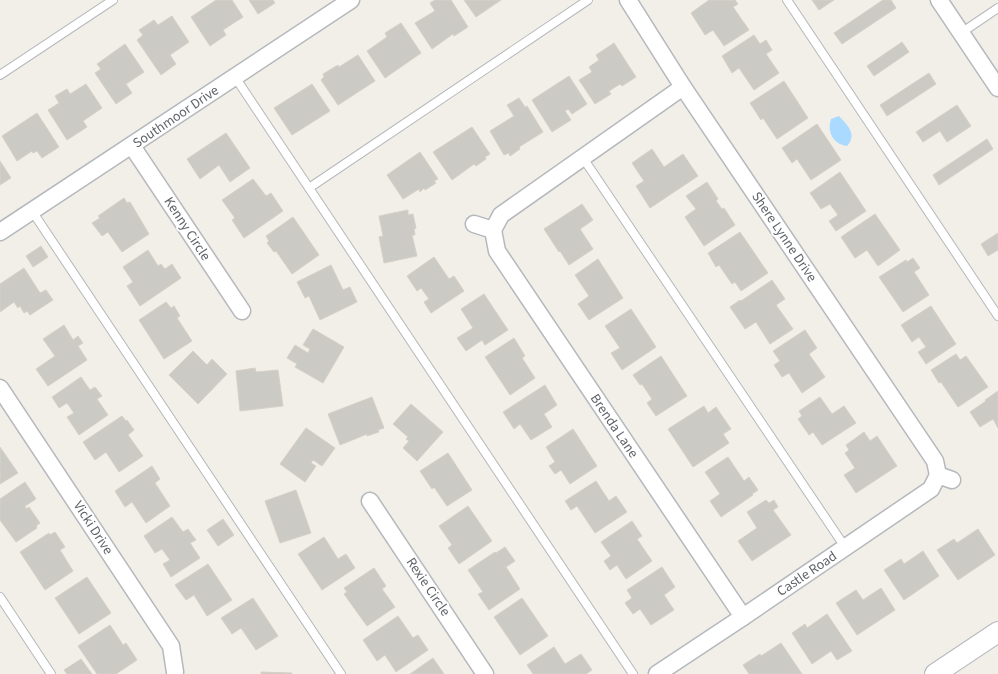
<svg xmlns="http://www.w3.org/2000/svg" width="998" height="674" font-family="'Source Sans 3',sans-serif">
<style>
.water{fill:#aadaff}
.building{fill:#cccac5;stroke:#d6d1c6}
.lines{fill:none;stroke-linecap:round;stroke-linejoin:round}
.service-casing{stroke:#b5b8bc;stroke-width:10}
.minor-casing{stroke:#b5b8bc;stroke-width:19}
.tertiary-casing{stroke:#b5b8bc;stroke-width:22}
.service{stroke:#fff;stroke-width:8}
.minor{stroke:#fff;stroke-width:16}
.tertiary{stroke:#fff;stroke-width:20}
.labels{text-anchor:middle;dominant-baseline:central;stroke-width:4;stroke-linejoin:round;paint-order:stroke}
.street-label{font-size:14px;fill:#5f6368;stroke:#fff}
</style>
<rect width="100%" height="100%" fill="#f1efe8"/>
<!-- water -->
<path class="water" d="M839,116C847,125 858,134 847,146C833,144 827,132 831,119Z"/>
<!-- building -->
<g class="building">
<path d="M216,0H232L243,17L223,30L226,35L210,46L191,17Z"/>
<path d="M249,0H273L275,3L258,14Z"/>
<path d="M435,0H451L468,27L454,36L453,34L432,49L415,23L435,11L430,3Z"/>
<path d="M464,0H501L476,17Z"/>
<path d="M709,0H735L738,4L733,7L749,30L724,46L713,30L705,35L691,13Z"/>
<path d="M812,0H834L819,10Z"/>
<path d="M883,0H891L896,8L842,44L834,33Z"/>
<path d="M172,16L189,42L170,55L176,64L161,75L137,40L143,35L139,30L154,20L158,25Z"/>
<path d="M401,23L421,53L385,78L367,51L387,37L385,33Z"/>
<path d="M754,35L760,44L766,40L772,50L766,54L779,73L754,90L739,68L732,73L722,56Z"/>
<path d="M902,42L909,52L874,76L867,66Z"/>
<path d="M614,43L636,77L622,86L620,84L609,91L611,94L595,104L579,80L592,72L589,67L599,60L596,55Z"/>
<path d="M125,44L144,72L126,84L132,93L116,104L95,73L101,69L97,64Z"/>
<path d="M358,55L375,81L338,105L321,80L324,77L323,74L338,65L339,67Z"/>
<path d="M929,73L936,84L887,116L880,105Z"/>
<path d="M569,76L587,104L572,114L568,109L565,111L571,120L552,132L532,100Z"/>
<path d="M784,81L808,118L777,139L763,118L761,120L750,103Z"/>
<path d="M86,84L102,108L83,121L87,127L67,140L48,110L59,103L55,96L67,89L70,94Z"/>
<path d="M312,84L330,111L292,135L274,108Z"/>
<path d="M519,98L525,107L527,106L543,132L519,147L520,149L510,156L509,153L504,155L490,131L514,116L507,105Z"/>
<path d="M957,105L971,126L947,142L940,131L923,142L916,132Z"/>
<path d="M37,113L59,147L42,158L37,151L33,153L32,151L17,161L2,136Z"/>
<path d="M817,124L841,160L811,180L797,159L792,163L782,148Z"/>
<path d="M472,127L490,154L485,157L486,159L476,166L474,164L452,180L433,152Z"/>
<path d="M226,133L250,168L230,182L219,165L200,179L187,159Z"/>
<path d="M987,139L993,149L939,185L933,175Z"/>
<path d="M652,149L664,167L683,154L698,176L650,208L636,186L644,181L632,163Z"/>
<path d="M420,152L438,179L434,181L436,183L425,190L424,188L420,192L419,189L403,199L387,175Z"/>
<path d="M0,161L11,178L0,185Z"/>
<path d="M840,172L866,211L836,231L829,221L838,215L830,204L821,209L810,193Z"/>
<path d="M253,179L266,196L271,193L283,211L244,238L232,220L235,218L222,200Z"/>
<path d="M707,182L718,199L716,201L722,209L724,208L735,225L704,246L685,217L696,209L686,196Z"/>
<path d="M124,198L127,203L130,202L149,234L122,252L108,232L102,236L92,223L100,218L98,216Z"/>
<path d="M582,204L593,220L580,229L593,249L569,265L560,251L559,252L544,229Z"/>
<path d="M408,210V215L413,214L416,228L414,229L415,235H412L417,256L384,263L379,237L383,236L379,216Z"/>
<path d="M875,214L900,250L878,266L867,250L855,258L841,237Z"/>
<path d="M293,217L319,255L292,274L276,251L274,252L267,243L269,241L266,236Z"/>
<path d="M740,232L768,273L741,291L735,282L732,284L719,265L716,267L708,253Z"/>
<path d="M998,233V250L988,256L981,244Z"/>
<path d="M41,246L48,257L33,267L26,256Z"/>
<path d="M148,250L158,266L161,264L165,269L172,264L181,278L140,306L127,286L133,282L123,267Z"/>
<path d="M434,257L449,279L454,276L464,291L431,313L424,302L429,299L421,288L417,291L407,276Z"/>
<path d="M913,258L920,268L914,272L929,295L903,312L879,277L906,260L907,262Z"/>
<path d="M598,259L623,298L589,320L578,304L589,296L575,275Z"/>
<path d="M331,265L343,290L350,287L357,302L320,320L309,296L305,298L297,282Z"/>
<path d="M24,268L40,293L46,290L53,300L30,315L27,311L24,313L20,306L18,308L14,302L0,312V284Z"/>
<path d="M772,280L785,299L776,305L793,329L770,344L756,322L745,329L730,307L740,300L741,301Z"/>
<path d="M484,294L508,330L485,345L482,340L466,351L457,338L473,328L461,309Z"/>
<path d="M166,302L171,308L174,306L180,316L177,318L192,341L164,359L139,320Z"/>
<path d="M931,306L956,344L926,364L918,352L926,347L919,337L912,342L901,325Z"/>
<path d="M631,309L656,347L622,370L611,353L620,348L605,326Z"/>
<path d="M64,325L73,340L78,336L83,343L78,346L87,360L48,386L36,369L55,356L43,339Z"/>
<path d="M313,329L344,347L323,383L295,367L297,364L287,358L295,345L308,353L310,349L303,345Z"/>
<path d="M805,330L817,348L809,354L825,377L802,393L789,373L782,377L774,365L780,361L773,351Z"/>
<path d="M514,338L525,356L522,358L535,378L510,395L485,357Z"/>
<path d="M193,351L207,365L212,359L227,374L198,404L169,375Z"/>
<path d="M956,354L960,360L966,356L988,387L958,407L941,382L939,383L931,370Z"/>
<path d="M661,356L687,396L656,416L647,403L652,399L642,384L640,385L633,375Z"/>
<path d="M255,368L256,372L278,370L283,406L240,411L236,371Z"/>
<path d="M81,377L90,390L95,387L102,396L97,399L108,415L79,435L67,417L74,413L67,403L59,408L52,397Z"/>
<path d="M545,385L557,405L544,414L552,427L531,440L520,424L514,429L503,412Z"/>
<path d="M998,391V428L993,419L980,427L970,412L986,401L985,400Z"/>
<path d="M372,397L384,428L378,430L379,432L367,436V434L340,445L328,414Z"/>
<path d="M820,397L832,414L844,406L856,423L822,445L813,432L809,435L798,419L802,416L799,411Z"/>
<path d="M411,404L443,432L417,461L403,448L409,441L406,439L408,437L393,424Z"/>
<path d="M704,406L708,413L716,407L731,429L723,434L729,443L693,467L668,429Z"/>
<path d="M122,416L126,421L127,420L134,430L128,435L143,456L119,472L106,452L95,460L83,442Z"/>
<path d="M306,428L335,448L322,466L313,460L311,463L316,466L305,482L280,464Z"/>
<path d="M573,429L597,466L570,484L561,470L555,474L549,466L555,462L546,447Z"/>
<path d="M864,432L870,441L877,436L897,466L856,493L844,475L855,468L845,453L849,450L846,445Z"/>
<path d="M0,447L18,473L0,484Z"/>
<path d="M448,453L472,490L447,506L434,487L432,489L420,471Z"/>
<path d="M728,457L744,481L749,477L758,490L752,494L753,495L721,517L710,501L720,494L705,472Z"/>
<path d="M152,466L160,479L155,483L170,506L146,523L132,502L125,507L115,491Z"/>
<path d="M596,481L609,501L616,496L627,512L595,533L577,506L571,510L565,501Z"/>
<path d="M25,482L36,499L25,506L26,509L29,507L40,523L36,526L37,528L16,542L0,520V499Z"/>
<path d="M296,490L311,533L280,543L265,501Z"/>
<path d="M766,500L769,503L774,500L778,507L773,510L791,535L752,561L738,541L757,528L747,512Z"/>
<path d="M468,506L492,541L459,564L448,548L452,545L439,526Z"/>
<path d="M172,517L183,532L188,529L196,540L190,543L200,558L171,577L163,564L170,560L162,549L155,553L144,536Z"/>
<path d="M223,519L234,535L218,546L207,530Z"/>
<path d="M632,521L642,536L637,539L652,561L626,579L617,565L610,570L604,561L611,556L601,542Z"/>
<path d="M978,529L995,555L958,580L937,550L954,539L957,543Z"/>
<path d="M55,532L65,547L60,550L73,571L45,590L20,552L49,533L50,535Z"/>
<path d="M324,537L338,559L346,554L355,568L322,590L298,554Z"/>
<path d="M505,547L515,561L506,567L520,589L489,610L478,594L483,592L468,570L495,552L496,553Z"/>
<path d="M923,551L939,576L904,600L884,570L901,559L904,564Z"/>
<path d="M208,564L232,600L207,616L194,595L186,600L175,585Z"/>
<path d="M662,567L675,587L664,595L674,610L651,625L640,609L633,614L625,603L632,598L627,590Z"/>
<path d="M374,568L386,586L382,589L395,607L367,626L344,594L347,592L344,588Z"/>
<path d="M87,577L111,613L79,634L55,598Z"/>
<path d="M881,588L895,610L857,635L836,603L856,590L863,600Z"/>
<path d="M253,598L278,636L256,650L241,628L232,634L221,618Z"/>
<path d="M522,598L548,636L520,655L494,617Z"/>
<path d="M827,614L852,651L837,660L831,651L812,664L792,633L805,624L807,628Z"/>
<path d="M398,616L413,638L418,635L428,650L396,672L385,655L377,661L363,640Z"/>
<path d="M110,625L123,645L126,643L137,660L116,674H97L78,646Z"/>
<path d="M781,643L802,674H749L743,665L760,654L761,656Z"/>
<path d="M554,647L565,664L581,654L592,670L586,674H533L527,665Z"/>
<path d="M433,658L444,674H410Z"/>
<path d="M81,659L92,674H67L64,670Z"/>
<path d="M261,672L292,673V674H261Z"/>
</g>
<g class="lines">
<!-- service casing -->
<g class="service-casing">
<g id="service">
<path d="M787,0L998,316"/>
<path d="M961,33L998,8"/>
<path d="M0,75L113,0"/>
<path d="M235,77L633,674"/>
<path d="M583,158L845,547"/>
<path d="M309,188L588,0"/>
<path d="M32,211L341,674"/>
<path d="M0,597L51,674"/>
</g>
</g>
<!-- minor casing -->
<g class="minor-casing">
<g id="minor">
<path d="M628,0L683,87L935,461L938,475"/>
<path d="M939,0L998,88"/>
<path d="M132,146L242,311"/>
<path d="M474,224L493,230L501,215L683,87"/>
<path d="M493,230L497,251L743,617"/>
<path d="M0,232L351,0"/>
<path d="M0,388L171,646L175,672"/>
<path d="M370,501L485,674"/>
<path d="M657,674L743,617L931,489L938,475L952,480"/>
</g>
</g>
<!-- tertiary casing -->
<g class="tertiary-casing">
<path id="tertiary" d="M935,674L998,632"/>
</g>
<!-- service -->
<use href="#service" class="service"/>
<!-- minor -->
<use href="#minor" class="minor"/>
<!-- tertiary -->
<use href="#tertiary" class="tertiary"/>
</g>
<g class="labels">
<!-- street labels -->
<g class="street-label">
<text transform="translate(176 117) rotate(-34)">Southmoor Drive</text>
<text transform="translate(187 229) rotate(57)">Kenny Circle</text>
<text transform="translate(784 237) rotate(56)">Shere Lynne Drive</text>
<text transform="translate(614 426) rotate(56)">Brenda Lane</text>
<text transform="translate(93 528) rotate(57)">Vicki Drive</text>
<text transform="translate(807 574) rotate(-34)">Castle Road</text>
<text transform="translate(428 587) rotate(56)">Rexie Circle</text>
</g>
</g>
</svg>
